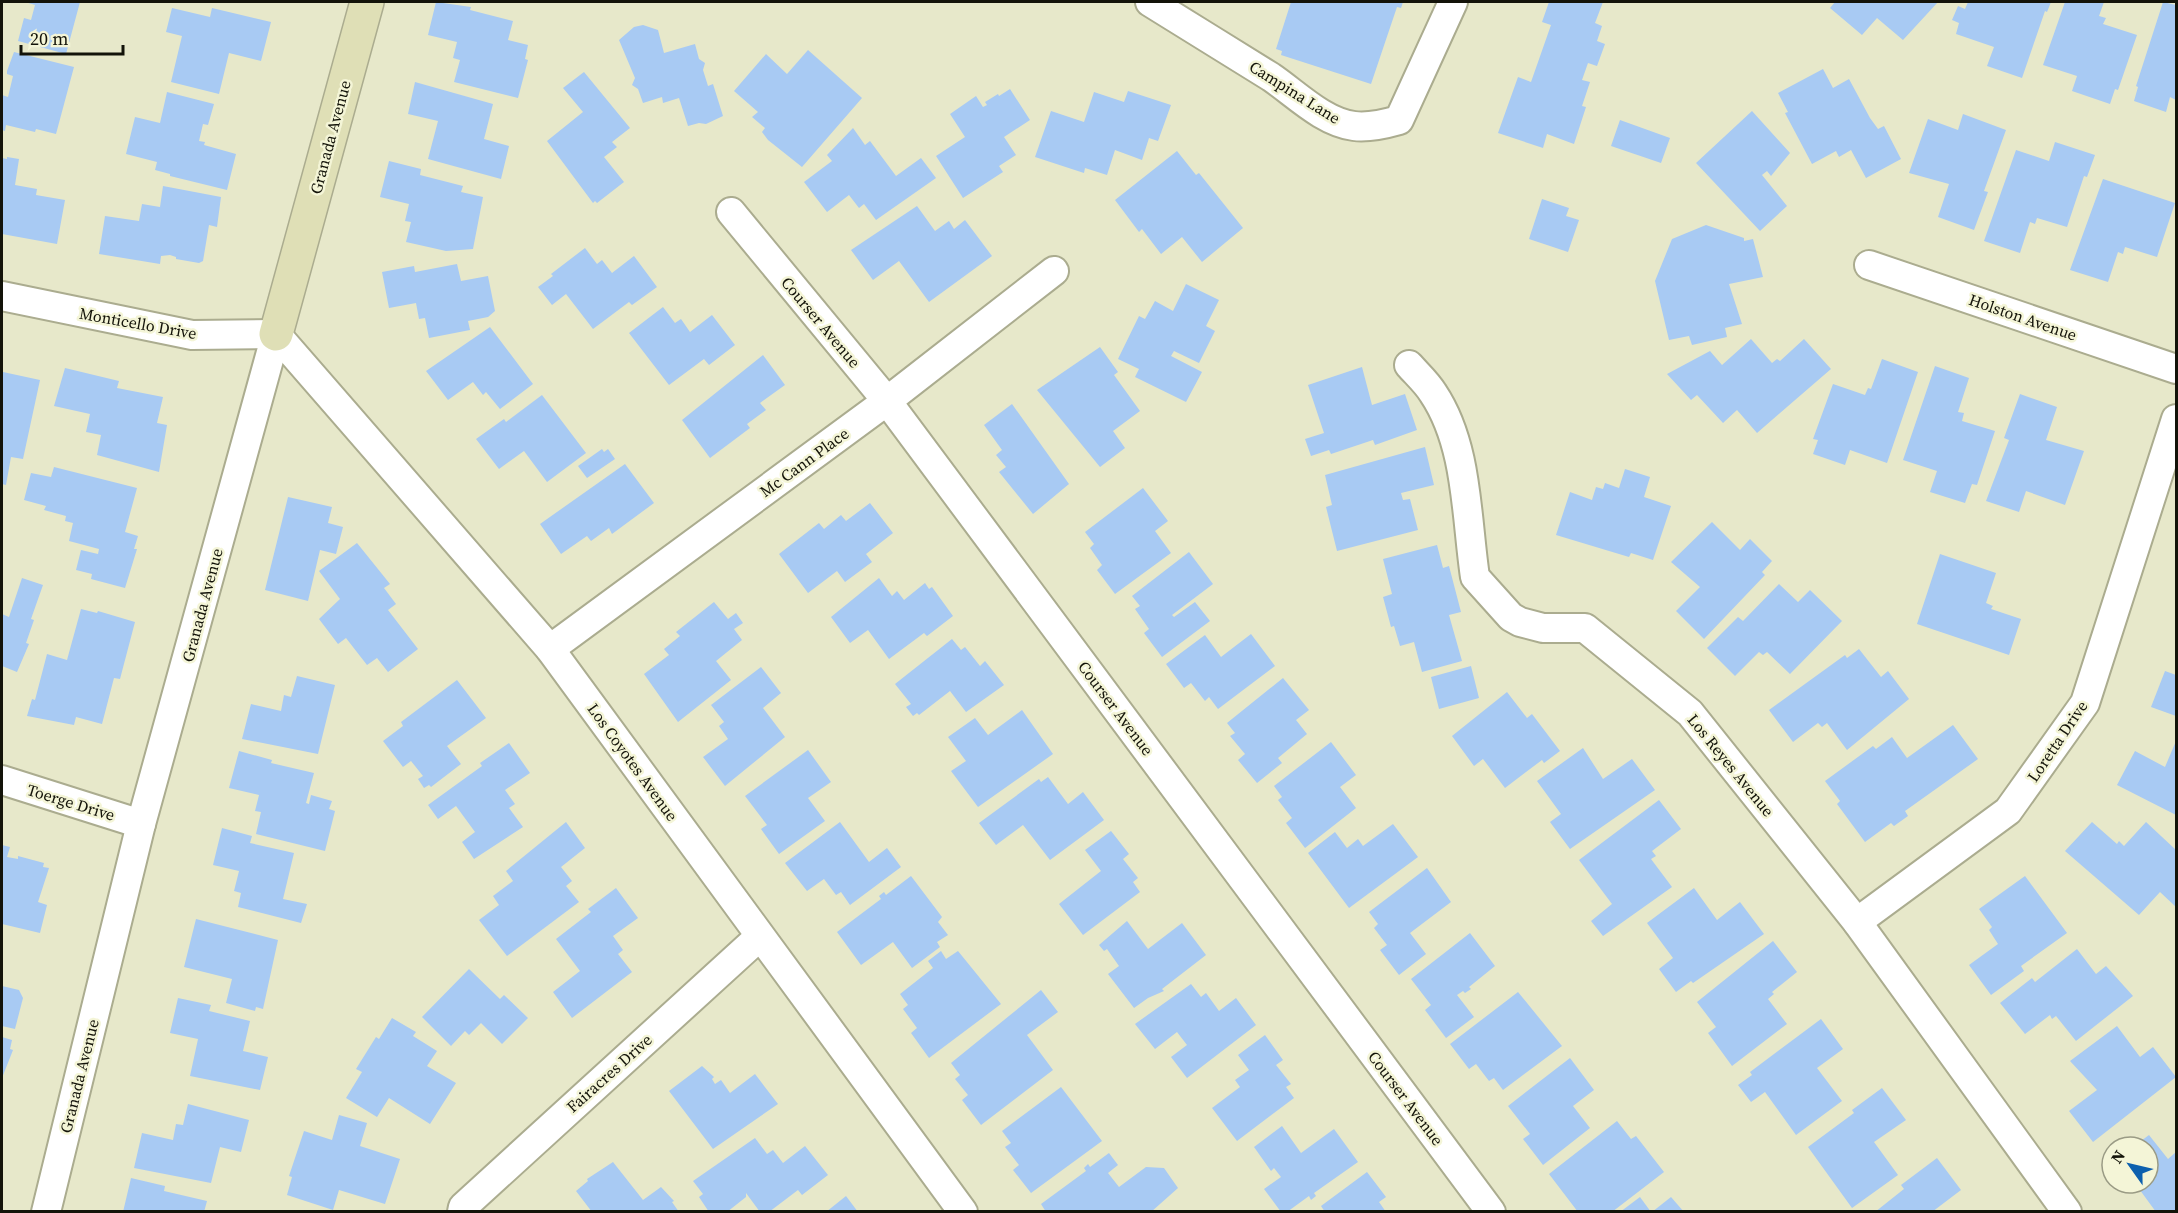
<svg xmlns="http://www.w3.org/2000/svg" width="2178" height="1213" font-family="'Source Serif 4',serif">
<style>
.building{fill:#a8caf3}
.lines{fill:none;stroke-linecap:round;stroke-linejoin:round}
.street-casing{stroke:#abac8f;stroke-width:32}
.secondary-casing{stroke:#abac8f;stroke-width:36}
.street{stroke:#fff;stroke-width:28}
.secondary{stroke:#dfdfb6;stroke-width:33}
.labels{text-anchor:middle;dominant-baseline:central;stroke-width:5;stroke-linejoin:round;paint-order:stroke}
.street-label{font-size:16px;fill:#131309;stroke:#f4f5d7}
</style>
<rect width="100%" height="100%" fill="#e7e8ca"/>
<!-- building -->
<g class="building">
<path d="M25,2H80L66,54L18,41L24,18L31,20L35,5Z"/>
<path d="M436,2L471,7L470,10L513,21L508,40L528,45L525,59L528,60L518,98L454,82L460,60L453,58L457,42L428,35Z"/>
<path d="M1291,2H1403L1401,8L1397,7L1371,84L1281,55L1282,51L1276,49Z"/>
<path d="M1549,2H1603L1595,23L1602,26L1597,41L1605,44L1597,66L1588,63L1582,80L1590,82L1582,106L1586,107L1574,144L1547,134L1543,148L1498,133L1518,77L1531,82L1551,25L1542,22Z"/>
<path d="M1835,2H1938L1903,40L1877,18L1862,35L1830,8Z"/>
<path d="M1968,2H2051L2047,12L2045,11L2022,78L1987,66L1994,47L1956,34L1959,23L1952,20L1958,6L1965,9Z"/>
<path d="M2065,2H2104L2099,16L2106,18L2103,24L2137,35L2118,90L2115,89L2110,104L2072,91L2077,76L2043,65Z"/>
<path d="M2163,2L2176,5V100L2170,97L2166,112L2134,101L2138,87L2136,86Z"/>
<path d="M172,8L210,17L212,8L271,22L261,61L229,53L219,94L171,82L182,36L166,32Z"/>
<path d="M643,25L658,30L664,53L695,44L699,59L705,63L703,70L708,86L713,84L723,116L706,124L699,123L688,126L679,98L663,103L662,97L643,103L638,89L632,85L635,78L619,40L634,27Z"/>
<path d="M808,50L862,98L802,167L768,140L762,132L765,128L752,117L758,112L734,91L766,54L787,74Z"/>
<path d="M14,52L74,67L56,134L36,129L35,132L6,125L5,131L2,130V95L8,97L13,76L7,74V71Z"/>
<path d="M1823,69L1833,88L1849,79L1870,118L1878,129L1884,126L1901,159L1866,178L1851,150L1839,157L1836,151L1812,164L1785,113L1788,112L1778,93Z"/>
<path d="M584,72L630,128L612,142L617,147L604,157L624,182L597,203L595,201L593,203L547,141L583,112L563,88Z"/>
<path d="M415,82L493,104L484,139L509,146L501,179L428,159L438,121L408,114Z"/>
<path d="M1010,89L1030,120L1004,137L1016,155L999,166L1003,172L963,198L936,156L965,137L950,114L976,96L983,107L987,105L985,102L998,94L999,96Z"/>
<path d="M1128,91L1171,105L1158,141L1149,138L1142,160L1115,150L1107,175L1085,168L1084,173L1035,157L1051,111L1084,122L1094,92L1124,102Z"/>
<path d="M167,92L214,104L208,125L203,124L199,141L205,142L204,145L236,154L227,190L170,176V174L155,170L157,162L126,154L135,117L160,123Z"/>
<path d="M1752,111L1790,153L1771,176L1767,171L1762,175L1787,206L1760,231L1696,163Z"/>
<path d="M1963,114L2006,130L1984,191L1988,192L1974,230L1938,217L1949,184L1909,173L1928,119L1958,130Z"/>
<path d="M1620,120L1670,138L1661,163L1611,146Z"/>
<path d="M853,128L865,145L870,141L896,176L921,158L936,178L876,220L864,204L859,208L849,195L827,212L804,182L832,161L827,155Z"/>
<path d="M2055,142L2095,155L2087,177L2084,176L2067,227L2037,218L2035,224L2030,222L2020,253L1984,241L2016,150L2049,161Z"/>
<path d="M1177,151L1196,175L1199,173L1243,228L1202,262L1182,237L1161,254L1142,229L1139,232L1115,200Z"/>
<path d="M7,157L19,159L15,185L37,189L36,195L65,200L57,244L2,234V158L7,159Z"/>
<path d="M389,161L421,169L420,175L463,186L461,192L483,197L473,249L446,251L406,242L411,222L405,221L409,204L380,197Z"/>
<path d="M2103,179L2175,203L2157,257L2125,247L2123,254L2118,252L2108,282L2070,270Z"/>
<path d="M163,186L221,197L217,227L209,225L203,261L199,263L176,259V257L170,255L161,256L160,264L99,254L105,216L139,221L142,204L160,207Z"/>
<path d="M1542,199L1569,208L1566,216L1579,220L1568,252L1529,239Z"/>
<path d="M917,206L935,231L949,221L954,229L965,220L992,256L929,302L899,261L873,280L851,250Z"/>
<path d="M1706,225L1744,238V241L1753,239L1763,277L1729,284L1742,324L1725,328L1727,337L1692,345L1689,336L1669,340L1655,281L1672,239Z"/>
<path d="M585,248L597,264L602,260L612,273L634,256L657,287L632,305L629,302L593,329L566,294L552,305L538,287L553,276L551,274Z"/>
<path d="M457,264L461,281L488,276L495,311L488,317L468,321L470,330L429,338L425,318L419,319L416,303L389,308L382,272L414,266L415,272Z"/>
<path d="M1186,284L1219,300L1206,326L1215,331L1199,363L1174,351L1171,356L1202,372L1186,402L1135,377L1139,369L1118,359L1139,316L1145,319L1155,301L1173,311Z"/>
<path d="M663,307L675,323L681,319L690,332L712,315L735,345L709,365L704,359L669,385L629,333Z"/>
<path d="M490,327L533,384L500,409L486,392L483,395L473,382L448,400L426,371Z"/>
<path d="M1751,339L1772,363L1777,359L1780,361L1804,339L1831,369L1757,433L1737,410L1723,423L1697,395L1691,400L1667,374L1710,351L1722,365Z"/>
<path d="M1100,347L1118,372L1114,375L1140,411L1113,431L1125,448L1100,467L1037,390Z"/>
<path d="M763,355L785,385L760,403L766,410L747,424L750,428L710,458L682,420Z"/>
<path d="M1882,359L1918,372L1887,463L1850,450L1845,465L1813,454L1818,440L1813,439L1833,384L1865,395L1868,388L1871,389Z"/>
<path d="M1935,366L1969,378L1958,412L1964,413L1962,421L1995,431L1977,485L1972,484L1965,503L1930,492L1937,471L1903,460Z"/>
<path d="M1362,367L1372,405L1405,394L1417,430L1375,445L1373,440L1331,454L1329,450L1311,456L1305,439L1324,433L1308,385Z"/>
<path d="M65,368L119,381L117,388L163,397L157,423L167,425L159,472L97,455L101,435L86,432L90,414L54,406Z"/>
<path d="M3,372L40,380L23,459L11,457L6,485L2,484Z"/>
<path d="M2020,394L2057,407L2046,440L2084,451L2065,505L2026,491L2019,512L1986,501L2009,440L2004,438Z"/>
<path d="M542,395L586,453L547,482L524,451L499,469L476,439L504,419L506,422Z"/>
<path d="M1012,404L1069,484L1033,514L999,472L1006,467L996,455L1002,450L984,425Z"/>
<path d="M1425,447L1434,485L1401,493L1403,500L1410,499L1418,530L1337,551L1326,507L1332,505L1325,475Z"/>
<path d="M602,449L604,452L608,449L615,459L587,478L578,466Z"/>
<path d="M625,464L654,503L612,534L609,528L591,541L587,536L561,554L540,524Z"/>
<path d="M54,467L137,488L125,532L138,536L134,549H137L125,588L91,579L92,574L76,570L81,550L98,554L99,549L69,541L73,523L65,521L66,516L44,510L46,506L24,500L31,473L51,477Z"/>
<path d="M1625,469L1650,477L1644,497L1671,506L1653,560L1631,553L1629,557L1556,535L1570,492L1592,500L1596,487L1603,489L1605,483L1619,488Z"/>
<path d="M1143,488L1168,521L1155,531L1171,553L1115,594L1097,570L1102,565L1090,548L1094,544L1085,532Z"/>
<path d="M288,497L332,507L328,523L343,527L336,554L320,550L308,601L265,590Z"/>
<path d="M870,503L893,533L866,554L872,562L845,582L837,571L808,593L779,554L819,523L824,529L841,515L846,521Z"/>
<path d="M1712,522L1740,550L1750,539L1772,561L1762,572L1765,575L1704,639L1676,611L1700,587L1671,562Z"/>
<path d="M357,543L390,584L384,588L396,604L388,610L418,649L388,672L377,658L367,665L346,638L338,644L319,619L340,599L319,571Z"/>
<path d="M1437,545L1443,568L1449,566L1461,612L1449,615L1462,661L1422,672L1414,642L1400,646L1394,626L1391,627L1383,597L1392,594L1383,559Z"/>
<path d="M1189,552L1213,584L1172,615L1174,617L1195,602L1210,621L1162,657L1144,633L1149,629L1135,609L1140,606L1132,596Z"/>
<path d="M1940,554L1996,573L1986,603L1993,606L1991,609L2021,619L2009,655L1917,624Z"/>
<path d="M22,578L43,585L31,619L34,620L26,643L29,644L17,672L2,666V614L9,617Z"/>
<path d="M879,578L892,596L897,591L904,600L925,583L929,589L932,587L953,616L927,636L924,633L889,659L868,630L850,643L831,617Z"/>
<path d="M1779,584L1798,602L1810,590L1842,621L1790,674L1767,652L1763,655L1759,652L1735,676L1707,648L1738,617L1743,621Z"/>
<path d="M714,602L728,619L736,613L743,623L734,629L742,640L716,661L731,680L678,722L644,674L669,655L664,649L680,636L676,632Z"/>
<path d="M81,609L97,613L98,611L135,622L120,679L114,678L102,724L76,717L74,725L27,716L32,699L35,700L47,654L67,660Z"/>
<path d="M1251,634L1275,666L1218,709L1209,697L1205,701L1191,683L1184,688L1166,664L1205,635L1221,657Z"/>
<path d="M952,639L961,650L965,647L980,666L985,661L1004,685L966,712L950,691L919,715L917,713L913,716L906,707L911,704L895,684Z"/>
<path d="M1859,649L1881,677L1888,671L1909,699L1847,750L1827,723L1822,727L1818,723L1793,742L1769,710L1845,655L1847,658Z"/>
<path d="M1471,666L1479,698L1439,709L1431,677Z"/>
<path d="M761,667L781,693L763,708L785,737L725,786L703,757L728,739L719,726L724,722L711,705Z"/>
<path d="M2165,671L2176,675V716L2151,707Z"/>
<path d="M297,676L335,685L318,754L242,739L251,704L281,711L284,695L291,697Z"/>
<path d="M1283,678L1309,710L1296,720L1307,734L1278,758L1282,763L1257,783L1238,760L1245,754L1230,736L1235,733L1227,723Z"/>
<path d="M457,680L486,718L447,746L461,764L431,787L429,785L424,788L418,779L423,776L411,761L403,767L383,741L403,726L401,722Z"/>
<path d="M1507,692L1527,718L1532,714L1560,751L1544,763L1542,760L1505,788L1483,759L1474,766L1452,736Z"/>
<path d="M1022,710L1053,754L978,807L951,771L966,761L948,737L975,718L988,735Z"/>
<path d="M1953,725L1978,759L1905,811L1908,816L1894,826L1891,823L1865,842L1837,804L1840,801L1825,781L1873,746L1876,749L1892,737L1907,758Z"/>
<path d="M2176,741V815L2117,785L2135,751L2165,767Z"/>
<path d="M1331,742L1356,775L1340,787L1356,808L1305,848L1286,823L1292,818L1278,800L1282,797L1274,786Z"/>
<path d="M509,743L530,773L505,790L515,804L509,808L523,827L474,859L462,842L475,832L456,806L438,819L428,805L482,766L480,763Z"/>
<path d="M1583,748L1603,779L1632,759L1655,790L1570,849L1550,822L1561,814L1537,781Z"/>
<path d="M808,750L831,782L808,798L825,821L779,854L761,829L767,825L745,796Z"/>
<path d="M239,751L272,760L271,763L314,773L306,803L309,804L311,795L332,801L329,809L335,811L325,851L256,834L261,812L255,811L259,795L229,788Z"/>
<path d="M1048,777L1068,804L1083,792L1104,820L1050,860L1023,825L996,845L979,823L1039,779L1041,782Z"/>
<path d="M1659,800L1681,829L1652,851L1656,856L1651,859L1672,887L1603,936L1591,921L1612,904L1579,860Z"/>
<path d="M566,822L585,848L561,867L572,881L566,886L579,902L507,956L479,920L499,905L493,896L513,881L506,871Z"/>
<path d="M840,822L869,862L887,848L901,867L850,905L841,892L836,895L824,879L807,891L785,863Z"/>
<path d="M2092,822L2117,844L2119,841L2124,846L2146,822L2176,850V907L2160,892L2139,915L2065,851Z"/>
<path d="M1393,824L1418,857L1349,908L1308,853L1335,832L1347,848L1358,839L1363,846Z"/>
<path d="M222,828L252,836L250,843L294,853L283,899L307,904L301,923L238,907L241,893L234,891L239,871L213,865Z"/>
<path d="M1111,831L1129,854L1123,859L1138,878L1133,882L1140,892L1083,935L1059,904L1101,871L1085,850Z"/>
<path d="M2,845L10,847L7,857L18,859V856L44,863L43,867L49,868L38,902L47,905L40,933L2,924Z"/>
<path d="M1427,868L1451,902L1410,933L1426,954L1399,975L1380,950L1387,945L1374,928L1378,924L1369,912Z"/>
<path d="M911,876L942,917L938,922L948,935L937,942L940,947L912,968L893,942L861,965L837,932L881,899L879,896L884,892L886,895Z"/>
<path d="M2025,876L2067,933L2021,966L2024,971L1991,995L1969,965L1998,944L1989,930L1992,927L1979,909Z"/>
<path d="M616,888L638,918L613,936L623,950L618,954L632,972L572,1018L553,992L580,971L556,939L591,912L588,909Z"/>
<path d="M1694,888L1717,920L1740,902L1764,934L1693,983L1691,981L1676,992L1659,969L1673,958L1647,923Z"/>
<path d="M196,919L278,940L263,1009L256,1007L255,1011L226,1003L232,979L184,967Z"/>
<path d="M1127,921L1148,949L1182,923L1206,955L1162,989L1164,991L1148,998L1134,1008L1108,974L1119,966L1107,949L1104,951L1099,945Z"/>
<path d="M1470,933L1495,966L1469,987L1471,989L1465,993L1463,991L1457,995L1474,1017L1446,1038L1425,1010L1431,1005L1411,979Z"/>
<path d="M1773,941L1797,972L1772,992L1774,994L1768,999L1787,1024L1732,1066L1708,1033L1716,1027L1697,1002Z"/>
<path d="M2077,949L2096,974L2106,966L2133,996L2076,1041L2056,1016L2052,1019L2050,1015L2025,1034L2000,1003L2032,978L2035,982Z"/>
<path d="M941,951L946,959L958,951L1001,1004L929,1058L911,1033L917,1028L903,1009L908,1005L900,994L933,968L928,961Z"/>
<path d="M469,969L500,999L504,995L528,1018L502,1044L481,1023L469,1035L465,1031L451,1046L422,1017Z"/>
<path d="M1191,984L1201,997L1206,993L1219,1011L1236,998L1256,1025L1187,1078L1171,1057L1187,1045L1177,1032L1155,1049L1135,1024Z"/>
<path d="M2,986L19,990L23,998L15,1029L2,1026Z"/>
<path d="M1041,990L1058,1012L1027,1035L1053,1070L981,1125L962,1100L968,1095L955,1079L960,1075L951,1063Z"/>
<path d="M1518,992L1562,1046L1503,1090L1494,1078L1489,1081L1476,1064L1469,1069L1450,1044Z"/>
<path d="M178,998L211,1005L209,1011L250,1021L243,1051L268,1057L260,1090L190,1076L198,1039L170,1033Z"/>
<path d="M392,1018L416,1032L413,1036L437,1051L427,1066L456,1083L430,1124L389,1098L377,1117L346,1098L362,1072L356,1069L376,1037L379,1039Z"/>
<path d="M1821,1019L1843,1049L1817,1068L1842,1101L1796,1135L1765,1092L1751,1102L1738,1085L1752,1075L1750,1072Z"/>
<path d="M2117,1026L2140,1057L2153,1047L2176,1077L2093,1142L2069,1111L2097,1090L2070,1061Z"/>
<path d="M1265,1035L1283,1060L1276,1065L1291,1084L1286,1087L1294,1098L1237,1141L1212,1108L1240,1087L1235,1080L1249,1070L1238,1055Z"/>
<path d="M2,1037L12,1040L10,1049L13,1050L2,1078Z"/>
<path d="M1570,1058L1594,1090L1573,1106L1590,1128L1543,1165L1523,1139L1530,1134L1508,1106Z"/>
<path d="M702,1066L714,1077L712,1079L715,1084L721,1080L730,1093L755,1074L778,1104L713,1149L669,1091Z"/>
<path d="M1061,1087L1102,1141L1031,1193L1013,1170L1019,1165L1005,1147L1011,1143L1002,1131Z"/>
<path d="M1882,1088L1906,1120L1874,1142L1898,1175L1852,1208L1808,1147L1854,1113L1852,1110Z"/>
<path d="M188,1104L249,1120L241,1152L220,1147L211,1183L134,1168L142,1133L173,1140L176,1124L183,1125Z"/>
<path d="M339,1115L367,1123L360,1146L400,1159L385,1204L339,1190L333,1210L287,1195L292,1177L289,1176L304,1131L332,1140Z"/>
<path d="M1617,1121L1631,1139L1636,1136L1664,1172L1612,1212H1578L1549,1174Z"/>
<path d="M1282,1126L1301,1153L1334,1129L1358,1162L1314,1193L1316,1196L1311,1200L1309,1196L1287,1212H1281L1264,1189L1281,1177L1274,1168L1271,1171L1254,1147Z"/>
<path d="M2149,1135L2168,1159L2176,1152V1212H2156L2137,1186L2135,1188L2131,1183H2148V1147H2133Z"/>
<path d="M755,1138L767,1154L773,1150L783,1163L805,1146L828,1175L802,1195L798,1190L769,1212H760L746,1193V1197L727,1212H709L699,1197L703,1194L693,1181Z"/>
<path d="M1109,1153L1118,1165L1108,1173L1119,1187L1146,1167L1164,1168L1178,1188L1151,1212H1046L1041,1204L1086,1171L1084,1168L1088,1164L1090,1167Z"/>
<path d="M1937,1158L1961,1190L1932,1212H1875L1904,1189L1901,1185Z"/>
<path d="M613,1162L643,1200L661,1187L674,1201L672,1202L679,1212H592L576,1191L588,1181L587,1179Z"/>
<path d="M1367,1172L1386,1197L1379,1202L1386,1212H1325L1321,1206Z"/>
<path d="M131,1178L165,1186L164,1191L207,1201L204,1212H123Z"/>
<path d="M846,1196L858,1212H826Z"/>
<path d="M1640,1197L1651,1212H1620Z"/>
<path d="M1671,1197L1684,1212H1652Z"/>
</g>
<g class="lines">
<!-- street casing -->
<g class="street-casing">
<g id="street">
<path d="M1150,2C1190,27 1231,52 1271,77C1296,94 1323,122 1354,126C1369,128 1385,124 1399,120L1453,2"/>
<path d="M731,212L887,401L1491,1212"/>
<path d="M1869,265L2176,369"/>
<path d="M2,296L192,335L276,334"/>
<path d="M276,334L550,649L963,1212"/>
<path d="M1409,365C1417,374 1427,383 1433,393C1468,445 1466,516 1475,577L1511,617L1520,622L1543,628H1585L1690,713L1857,922L2067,1212"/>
<path d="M550,649L887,401L1054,271"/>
<path d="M2,780L141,824"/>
<path d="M1857,922L2008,811L2085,703L2176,419"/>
<path d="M46,1212L141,824L276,334"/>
<path d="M462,1212L463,1207L759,937"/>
</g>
</g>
<!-- secondary casing -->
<g class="secondary-casing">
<path id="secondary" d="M276,334L367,2"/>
</g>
<!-- street -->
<use href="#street" class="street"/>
<!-- secondary -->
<use href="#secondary" class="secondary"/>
</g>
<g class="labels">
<!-- street labels -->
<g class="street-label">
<text transform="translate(1295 92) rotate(32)">Campina Lane</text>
<text transform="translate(330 137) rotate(-75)">Granada Avenue</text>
<text transform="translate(2023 317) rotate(19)">Holston Avenue</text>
<text transform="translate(821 322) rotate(50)">Courser Avenue</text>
<text transform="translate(138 323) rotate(10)">Monticello Drive</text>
<text transform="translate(804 462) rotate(-36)">Mc Cann Place</text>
<text transform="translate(202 605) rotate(-75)">Granada Avenue</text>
<text transform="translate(1116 708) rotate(53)">Courser Avenue</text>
<text transform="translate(2057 741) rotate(-56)">Loretta Drive</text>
<text transform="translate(633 762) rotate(54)">Los Coyotes Avenue</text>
<text transform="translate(1731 765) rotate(51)">Los Reyes Avenue</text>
<text transform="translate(71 802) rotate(17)">Toerge Drive</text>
<text transform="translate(609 1073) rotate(-42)">Fairacres Drive</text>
<text transform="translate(79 1076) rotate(-76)">Granada Avenue</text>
<text transform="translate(1406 1098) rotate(53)">Courser Avenue</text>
</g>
</g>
<!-- border -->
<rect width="2178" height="1213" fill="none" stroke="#131309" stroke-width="6"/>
<!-- north arrow -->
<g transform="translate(2130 1165) rotate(304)"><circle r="28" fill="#f4f5d7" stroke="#9a9b85" stroke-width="1.5"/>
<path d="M0-4.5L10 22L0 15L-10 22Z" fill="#0d60ae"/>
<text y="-9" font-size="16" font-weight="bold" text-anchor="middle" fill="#131309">N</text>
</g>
<!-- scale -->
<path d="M21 45v9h102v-9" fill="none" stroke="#131309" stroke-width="3"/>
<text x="30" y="45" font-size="18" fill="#131309" stroke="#f4f5d7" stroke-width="4.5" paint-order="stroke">20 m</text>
</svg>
